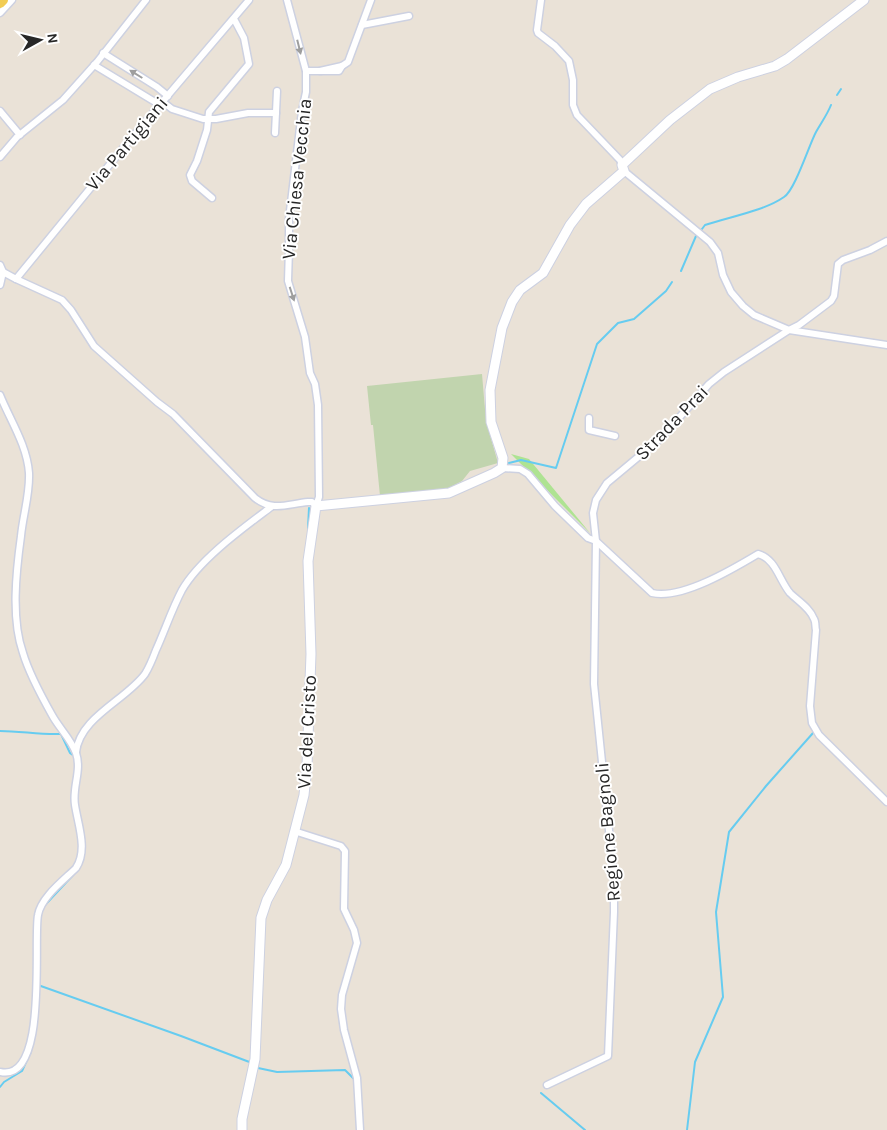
<svg xmlns="http://www.w3.org/2000/svg" width="887" height="1130" font-family="Karla,sans-serif">
<style>
.green{fill:#aee392}
.cemetery{fill:#c1d4ae}
.lines{fill:none;stroke-linecap:round;stroke-linejoin:round}
.stream{stroke:#66ccf0;stroke-width:2}
.minor-casing{stroke:#cdd1e1;stroke-width:9}
.tertiary-casing{stroke:#cdd1e1;stroke-width:11}
.primary-casing{stroke:#c3c3c3;stroke-width:12}
.minor{stroke:#fff;stroke-width:6}
.tertiary{stroke:#fff;stroke-width:9}
.primary{stroke:#f2cc54;stroke-width:10}
.oneway{fill:#9e9e9e}
.labels{text-anchor:middle;dominant-baseline:central;stroke-width:4;stroke-linejoin:round;paint-order:stroke}
.street-label{font-size:19px;fill:#272727;stroke:#fff}
</style>
<rect width="100%" height="100%" fill="#eae2d7"/>
<!-- green -->
<path class="green" d="M511,454L529,459L590,533Z"/>
<!-- cemetery -->
<path class="cemetery" d="M482,374L486,421L498,463L470,471L462,481L447,489L380,496L373,425H371L367,386Z"/>
<g class="lines">
<!-- stream -->
<g class="stream">
<path d="M837,95L841,89"/>
<path d="M702,229L705,225C729,217 764,211 784,197C795,190 809,145 816,132C821,123 827,115 831,105"/>
<path d="M681,271L696,236"/>
<path d="M509,463L521,460L556,468L597,344L618,323L634,319L666,291L672,282"/>
<path d="M308,528L309,508"/>
<path d="M0,731C21,731 40,735 61,734L70,753L74,756"/>
<path d="M45,905L73,875"/>
<path d="M38,985L181,1036L252,1063"/>
<path d="M30,1054L32,1044"/>
<path d="M258,1068L277,1072L345,1070L354,1079"/>
<path d="M0,1087L4,1082L22,1071L28,1058"/>
<path d="M541,1093L585,1130"/>
<path d="M687,1130L695,1062L723,997L716,912L729,832L766,786L813,733"/>
</g>
<!-- minor casing -->
<g class="minor-casing">
<g id="minor">
<path d="M541,0L537,30L538,33L555,46L569,61L573,80V105L577,115L620,160L622,165"/>
<path d="M0,13L12,0"/>
<path d="M362,25L409,16"/>
<path d="M103,53L157,87L168,96"/>
<path d="M94,65L160,105"/>
<path d="M306,71H339L342,66"/>
<path d="M320,71L342,66L348,62L371,0"/>
<path d="M163,102L172,109L203,119H216L248,113H276"/>
<path d="M0,111L20,135"/>
<path d="M275,133L277,91"/>
<path d="M0,157L17,137L63,100L97,62L146,0"/>
<path d="M624,171L710,242L718,253L723,275L731,292L743,306L754,315L789,330L887,345"/>
<path d="M212,198L192,181L190,175L197,161L207,130L209,112L249,64L244,38L234,19"/>
<path d="M0,265L3,272L0,285"/>
<path d="M3,272L16,279L124,147L249,0"/>
<path d="M16,279L62,300L71,310L94,346L157,402L173,414L255,498C273,512 287,504 308,502H312L316,506L319,497L318,405L315,384L310,373L305,337L288,281L289,249V219L302,111L306,92V71L287,0"/>
<path d="M0,395C10,420 27,445 29,473C30,494 23,515 21,536C16,572 11,619 23,653C28,670 43,699 52,715C59,728 71,739 76,753C82,771 72,787 75,805C78,825 88,850 76,868C64,880 41,897 38,915C33,941 49,1083 0,1072"/>
<path d="M589,418V430L615,436"/>
<path d="M502,468L520,469L528,474L555,506L588,538L596,541L652,593C681,600 733,569 758,554C776,559 779,580 790,593C798,601 810,608 814,619C816,622 815,627 816,630L810,706L812,723L819,735L887,802"/>
<path d="M76,752C80,717 126,700 145,674C150,666 153,658 156,650C165,630 172,609 182,590C200,559 242,529 271,507"/>
<path d="M294,831L341,846L345,851L344,909L354,930L357,943L342,995L341,1009L344,1030L357,1078L360,1130"/>
<path d="M547,1085L608,1056L614,912V879L594,684L596,541L593,513L596,500L607,483L661,438L709,384L724,372L789,330L799,325L831,301L834,296L838,264L843,260L870,250L887,241"/>
</g>
</g>
<!-- tertiary casing -->
<g class="tertiary-casing">
<path id="tertiary" d="M242,1130V1119L255,1059L261,918L267,900L286,865L304,795L307,766L311,654L308,561L316,506L449,493L494,473L502,468L503,458L491,422L490,390L502,328L512,302L520,290L543,273L570,225L586,204L624,171L622,165L670,120L710,89L738,77L775,66L787,59L864,0"/>
</g>
<!-- primary casing -->
<g class="primary-casing">
<path id="primary" d="M0,3L3,0"/>
</g>
<!-- minor -->
<use href="#minor" class="minor"/>
<!-- tertiary -->
<use href="#tertiary" class="tertiary"/>
<!-- primary -->
<use href="#primary" class="primary"/>
</g>
<!-- one-way arrows -->
<defs><path id="oneway-solid" d="M-6-.8H1V-3.2L6.5 0L1 3.2V.8H-6Z" transform="scale(1.25)"/></defs>
<g class="oneway">
<use href="#oneway-solid" transform="translate(299 47) rotate(76)"/>
<use href="#oneway-solid" transform="translate(136 74) rotate(-148)"/>
<use href="#oneway-solid" transform="translate(292 294) rotate(72)"/>
</g>
<g class="labels">
<!-- street labels -->
<g class="street-label">
<text transform="translate(127 144) rotate(-50)">Via Partigiani</text>
<text transform="translate(297 179) rotate(-84)">Via Chiesa Vecchia</text>
<text transform="translate(672 423) rotate(-46)">Strada Prai</text>
<text transform="translate(307 732) rotate(-87)">Via del Cristo</text>
<text transform="translate(608 832) rotate(-95)">Regione Bagnoli</text>
</g>
</g>
<!-- north arrow -->
<g transform="translate(40 40) rotate(82)" stroke="#ffffff" stroke-width="4" paint-order="stroke">
<path d="M0-4L9 19L0 12L-9 19Z" fill="#272727"/>
<text y="-8" font-size="14" font-weight="bold" text-anchor="middle" fill="#272727">N</text>
</g>
</svg>
